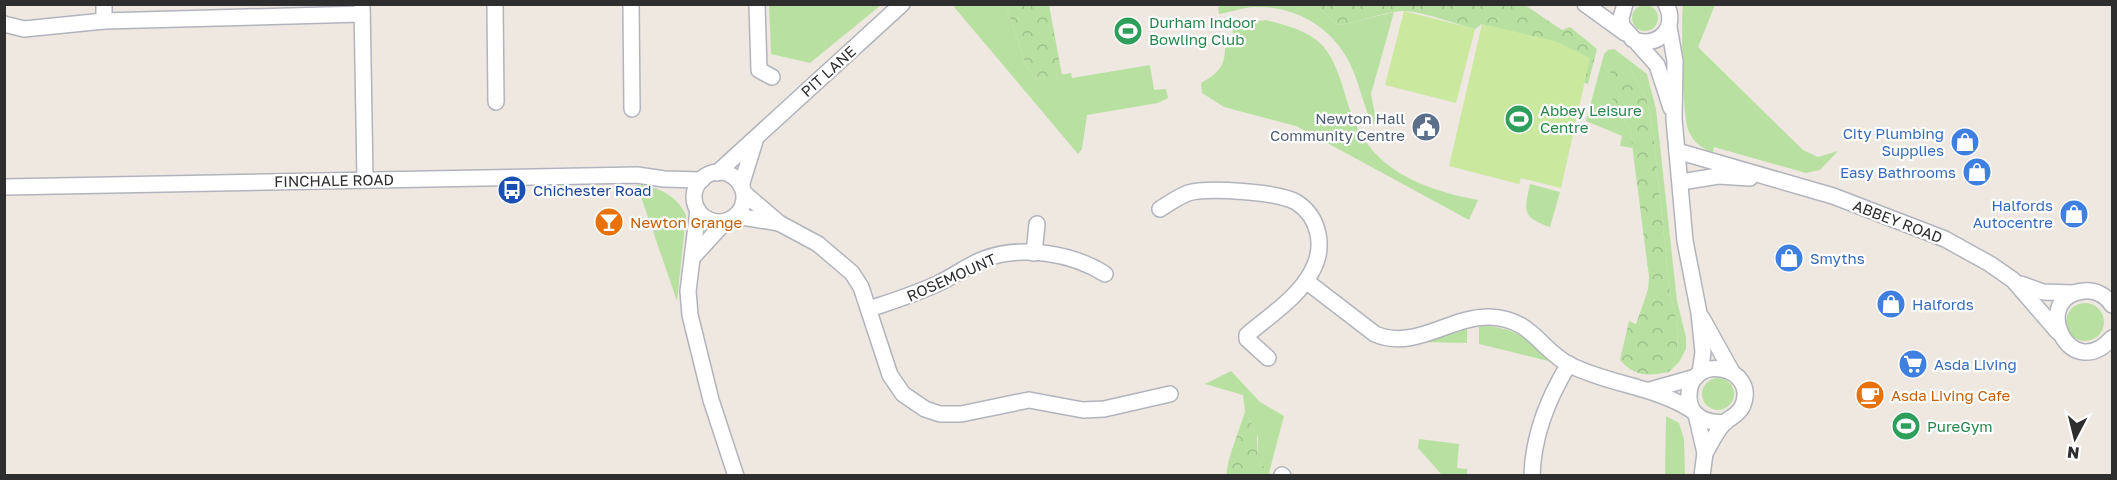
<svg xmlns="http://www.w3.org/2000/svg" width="2117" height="480" font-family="'Golos Text',sans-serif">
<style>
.green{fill:#b8e1a1}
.forest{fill:url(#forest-crowns)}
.pitch{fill:#cae89e}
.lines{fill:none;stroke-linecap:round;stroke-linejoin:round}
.minor-casing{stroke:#b2b4bd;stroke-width:18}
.minor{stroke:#fff;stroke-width:15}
.labels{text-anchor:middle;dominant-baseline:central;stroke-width:4.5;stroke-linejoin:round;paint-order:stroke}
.leisure-label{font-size:15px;fill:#27864d;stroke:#fff;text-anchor:start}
.street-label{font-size:15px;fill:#2e2e2e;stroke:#fff}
.service-label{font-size:15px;fill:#4e5e75;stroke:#fff;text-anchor:end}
.shop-label{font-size:15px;fill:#366cbe;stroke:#fff;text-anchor:end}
.transit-label{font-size:15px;fill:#164399;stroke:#fff;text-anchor:start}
.food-label{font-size:15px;fill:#c56008;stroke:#fff;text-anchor:start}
</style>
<defs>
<pattern id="forest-crowns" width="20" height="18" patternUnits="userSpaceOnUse" patternTransform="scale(1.5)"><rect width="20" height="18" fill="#b8e1a1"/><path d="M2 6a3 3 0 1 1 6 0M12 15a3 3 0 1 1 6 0" fill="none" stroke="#9ec18b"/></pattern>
</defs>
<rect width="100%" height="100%" fill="#eee8e1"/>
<!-- green -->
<g class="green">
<path d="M960,4L1006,5L1026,65L1036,79L1071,73L1072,78L1150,65L1154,90L1166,89L1168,98L1158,103L1087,115L1082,149L1078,154L954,7Z"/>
<path d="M1227,4L1316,5L1337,25C1357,23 1374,16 1394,12L1371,94L1376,120L1373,125C1363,106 1360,84 1350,64C1333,28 1296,6 1256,7C1244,7 1231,12 1219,14L1218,7Z"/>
<path d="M769,5V4L881,5L810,63L771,54Z"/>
<path d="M1683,5H1715L1698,47L1803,150L1818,157L1838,151L1820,170L1806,173L1714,147L1713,153C1702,148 1694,143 1689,132C1682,119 1681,22 1683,5Z"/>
<circle cx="1645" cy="18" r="13"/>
<path d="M1266,20C1284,25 1307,30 1321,44C1337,60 1343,89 1350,110C1370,170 1422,189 1478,200L1469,220L1296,126L1224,107L1202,93L1201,83C1217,74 1225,67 1225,48L1235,46L1232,25Z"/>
<path d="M1614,49L1647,74L1656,109L1677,301L1686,337V349L1679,362L1669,372L1677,354L1678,327L1670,293L1654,141L1647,99L1628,66L1614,103L1630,129L1633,148L1620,146L1622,136L1586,121L1604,54L1608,50Z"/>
<path d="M1530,184L1560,192L1550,227C1522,217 1524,212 1530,184Z"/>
<path d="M637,185C658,186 678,196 686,216L677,301Z"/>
<circle cx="2085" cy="322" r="19"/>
<path d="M1479,325C1515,328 1527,337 1552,362L1479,344Z"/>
<path d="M1467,326V343L1421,342Z"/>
<path d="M1231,371L1260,402L1284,416L1269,473L1258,460V438L1245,411L1243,395L1205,384Z"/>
<circle cx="1718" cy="394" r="16"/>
<path d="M1666,416L1679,423L1684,439L1685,475H1665Z"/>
<path d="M1419,439L1459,444L1457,468L1467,469V475H1442L1418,448Z"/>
</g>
<!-- forest -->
<g class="forest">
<path d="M1006,5H1049L1062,75L1036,79L1026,65Z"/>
<path d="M1316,5H1525L1562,30L1570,27L1597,49L1588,84L1556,75L1482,24L1475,29C1455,24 1420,10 1401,11C1378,13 1360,23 1337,25Z"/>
<path d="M1628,66L1647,99L1654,141L1670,293L1678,327L1677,354L1669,372C1648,376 1635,377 1620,360L1629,321L1636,324L1648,290L1649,277L1630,129L1614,103L1608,82L1612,68Z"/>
<path d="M1245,411L1257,436L1258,460L1271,475H1227C1225,463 1241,427 1245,411Z"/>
</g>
<!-- pitch -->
<g class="pitch">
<path d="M1404,11L1475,29L1456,103L1385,85Z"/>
<path d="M1482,24L1555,41L1590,58L1561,188L1521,178L1519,184L1449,166Z"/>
</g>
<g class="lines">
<!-- minor casing -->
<g class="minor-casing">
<g id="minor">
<path d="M104,4V21"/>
<path d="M362,4L365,179"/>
<path d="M495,4L496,102"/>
<path d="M631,4L632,109"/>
<path d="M757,4L759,70L772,77"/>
<path d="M1585,4L1625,33"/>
<path d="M1625,4L1621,18L1622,26L1657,65L1671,108"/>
<path d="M4,24L24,29L104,21L362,14"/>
<path d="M1669,27L1675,61L1674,119L1685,241L1699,313L1703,352L1700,373"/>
<path d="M1632,39C1656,50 1679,29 1666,4"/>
<path d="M1677,151L1833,196L1945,239L1990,264L2013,280L2058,332"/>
<circle cx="719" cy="197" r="25"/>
<path d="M717,173L902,4"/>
<path d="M1681,182L1718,176L1750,178"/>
<path d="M741,186L755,141"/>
<path d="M4,187L637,175L664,179L702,180"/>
<path d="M744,193L779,223L818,244L852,273L861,287L890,375L903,394L925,409L940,414H961L1029,400L1083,410L1104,409L1170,394"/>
<path d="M1160,209C1169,203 1178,197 1188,193C1208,187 1278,192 1296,202C1320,217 1325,248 1312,271C1299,297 1269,316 1247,335V339L1268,358"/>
<path d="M698,210L688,291L690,315L711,400L736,476"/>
<path d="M736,216L779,223"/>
<path d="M1034,253L1037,224"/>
<path d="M693,257L725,222"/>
<path d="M1306,281L1375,334C1415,351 1450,316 1490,317C1533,319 1539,349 1570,365C1610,385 1655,386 1693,411"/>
<path d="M2021,284L2043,292L2074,293"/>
<path d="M2112,305C2106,295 2095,290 2084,291C2029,296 2069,386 2112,338"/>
<path d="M869,309C893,301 916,294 939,283C954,276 968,265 984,259C1022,245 1072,253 1105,274"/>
<path d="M1702,318L1732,372"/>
<path d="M1650,390L1696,377"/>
<path d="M1696,414L1705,453L1702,476"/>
<path d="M1705,453C1711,443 1717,430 1725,422C1731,417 1738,415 1742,407C1761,366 1687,350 1689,398C1690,418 1709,424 1726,422"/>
<path d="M1282,475L1283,476"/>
<path d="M1532,476C1533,436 1548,398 1569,364"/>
</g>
</g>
<!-- minor -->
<use href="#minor" class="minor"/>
</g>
<!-- icons -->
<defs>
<g id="stadium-disc" transform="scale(1.5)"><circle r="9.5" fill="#2e9e5b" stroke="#fff"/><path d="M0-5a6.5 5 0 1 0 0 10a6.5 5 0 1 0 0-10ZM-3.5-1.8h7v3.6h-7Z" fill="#fff"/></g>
<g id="civic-disc" transform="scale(1.5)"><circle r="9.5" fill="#5c6f8a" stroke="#fff"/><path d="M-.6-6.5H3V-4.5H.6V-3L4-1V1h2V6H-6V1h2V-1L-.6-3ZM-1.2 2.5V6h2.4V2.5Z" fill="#fff"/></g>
<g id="shop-disc" transform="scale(1.5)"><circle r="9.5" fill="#3f7fe0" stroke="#fff"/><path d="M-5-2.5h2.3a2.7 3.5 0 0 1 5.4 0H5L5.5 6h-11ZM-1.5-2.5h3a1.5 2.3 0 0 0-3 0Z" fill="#fff"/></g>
<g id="bus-disc" transform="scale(1.5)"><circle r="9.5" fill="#1a4fb4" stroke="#fff"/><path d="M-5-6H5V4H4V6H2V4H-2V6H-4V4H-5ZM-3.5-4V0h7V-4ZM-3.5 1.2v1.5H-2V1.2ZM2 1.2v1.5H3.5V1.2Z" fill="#fff"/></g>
<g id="bar-disc" transform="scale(1.5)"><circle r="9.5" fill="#e8710a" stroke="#fff"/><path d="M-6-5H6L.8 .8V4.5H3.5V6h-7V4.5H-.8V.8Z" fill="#fff"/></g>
<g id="supermarket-disc" transform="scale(1.5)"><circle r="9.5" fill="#3f7fe0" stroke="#fff"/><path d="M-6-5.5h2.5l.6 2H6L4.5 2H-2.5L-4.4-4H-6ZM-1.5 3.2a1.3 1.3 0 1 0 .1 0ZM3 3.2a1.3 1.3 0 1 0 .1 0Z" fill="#fff"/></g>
<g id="cafe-disc" transform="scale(1.5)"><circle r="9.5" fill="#e8710a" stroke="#fff"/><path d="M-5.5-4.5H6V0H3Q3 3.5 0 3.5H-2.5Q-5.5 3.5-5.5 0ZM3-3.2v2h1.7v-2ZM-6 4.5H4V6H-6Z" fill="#fff"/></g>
</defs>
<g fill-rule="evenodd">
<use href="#stadium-disc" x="1128" y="31"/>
<use href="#stadium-disc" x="1519" y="119"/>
<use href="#civic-disc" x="1426" y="127"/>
<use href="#shop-disc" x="1965" y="142"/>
<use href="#shop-disc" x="1977" y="172"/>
<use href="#bus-disc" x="512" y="190"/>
<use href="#shop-disc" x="2074" y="214"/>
<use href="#bar-disc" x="609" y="222"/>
<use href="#shop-disc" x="1789" y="258"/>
<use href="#shop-disc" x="1891" y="304"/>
<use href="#supermarket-disc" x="1913" y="364"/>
<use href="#cafe-disc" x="1870" y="395"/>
<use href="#stadium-disc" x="1906" y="426"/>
</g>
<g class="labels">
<!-- leisure labels -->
<g class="leisure-label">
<text x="1149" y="22">Durham Indoor<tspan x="1149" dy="17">Bowling Club</tspan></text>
<text x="1540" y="110">Abbey Leisure<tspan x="1540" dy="17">Centre</tspan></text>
<text x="1927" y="426">PureGym</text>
</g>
<!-- street labels -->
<g class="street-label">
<text transform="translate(828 71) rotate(-42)">PIT LANE</text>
<text transform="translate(334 180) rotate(-1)">FINCHALE ROAD</text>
<text transform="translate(1898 221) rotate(21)">ABBEY ROAD</text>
<text transform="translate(951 277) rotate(-24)">ROSEMOUNT</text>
</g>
<!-- service labels -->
<g class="service-label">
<text x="1405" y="118">Newton Hall<tspan x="1405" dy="17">Community Centre</tspan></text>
</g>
<!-- shop labels -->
<g class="shop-label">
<text x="1944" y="133">City Plumbing<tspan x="1944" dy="17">Supplies</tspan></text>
<text x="1956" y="172">Easy Bathrooms</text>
<text x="2053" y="205">Halfords<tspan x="2053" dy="17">Autocentre</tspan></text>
<text x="1810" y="258" text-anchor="start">Smyths</text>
<text x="1912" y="304" text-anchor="start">Halfords</text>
<text x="1934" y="364" text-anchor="start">Asda Living</text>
</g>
<!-- transit labels -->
<g class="transit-label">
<text x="533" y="190">Chichester Road</text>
</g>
<!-- food labels -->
<g class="food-label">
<text x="630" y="222">Newton Grange</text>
<text x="1891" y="395">Asda Living Cafe</text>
</g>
</g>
<!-- border -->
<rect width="2117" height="480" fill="none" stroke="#2e2e2e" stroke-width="12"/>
<!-- north arrow -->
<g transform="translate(2075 438) rotate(187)" stroke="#ffffff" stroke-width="4.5" paint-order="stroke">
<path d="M0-4.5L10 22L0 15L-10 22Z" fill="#2e2e2e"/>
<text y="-9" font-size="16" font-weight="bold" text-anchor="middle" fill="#2e2e2e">N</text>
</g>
</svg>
